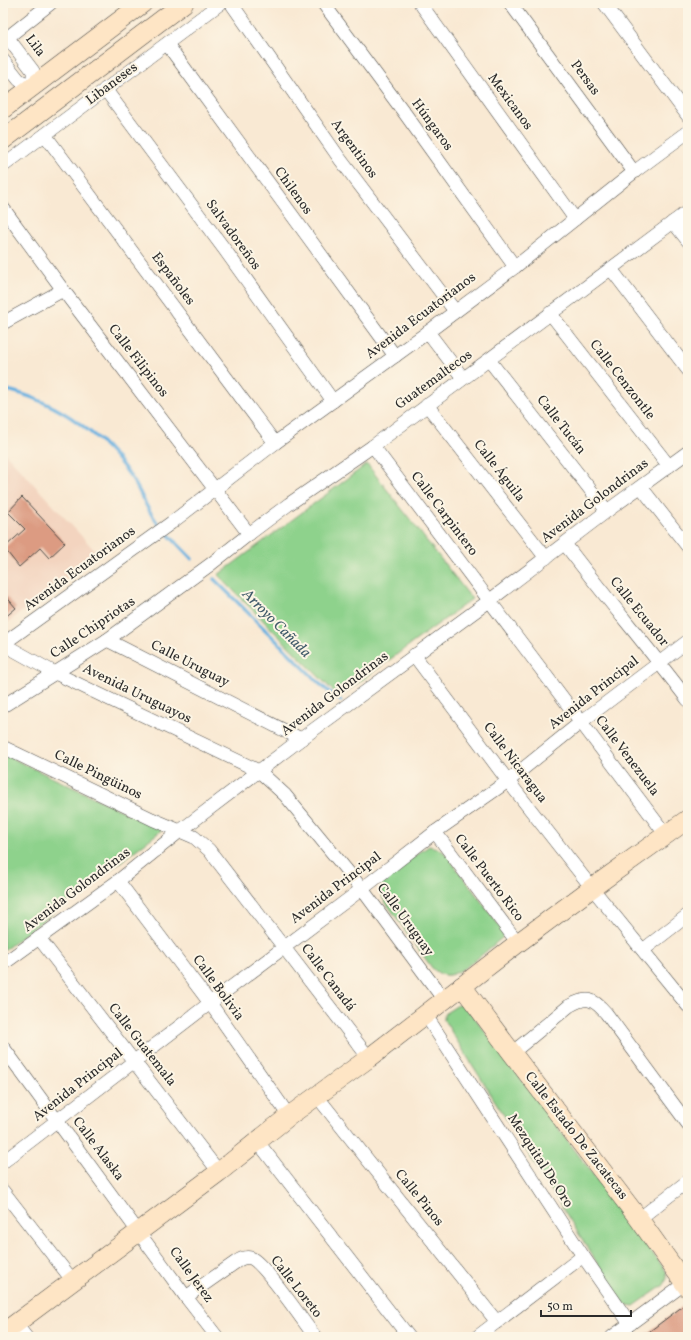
<svg xmlns="http://www.w3.org/2000/svg" width="691" height="1340" font-family="Vollkorn,serif">
<style>
.built{fill:#f3d4bf}
.green{fill:#8ed28c;stroke:#5c7e5c}
.lines{fill:none;stroke-linecap:round;stroke-linejoin:round}
.stream{stroke:#68b0e0;stroke-width:3.5}
.building{fill:#dc9b82}
.street-casing{stroke:#4a4844;stroke-width:14}
.secondary-casing{stroke:#4a4844;stroke-width:20}
.street{stroke:#fff;stroke-width:13}
.secondary{stroke:#fee5c5;stroke-width:19}
.labels{text-anchor:middle;dominant-baseline:central;stroke-width:4;stroke-linejoin:round;paint-order:stroke}
.street-label{font-size:14px;fill:#2b2b2b;stroke:#fcf5e5}
.water-label{font-size:15px;font-style:italic;fill:#405a6a;stroke:#fcf5e5}
</style>
<rect width="100%" height="100%" fill="#fcf5e5"/>
<filter id="ink" filterUnits="userSpaceOnUse"><feTurbulence type="fractalNoise" baseFrequency=".025" numOctaves="2"/><feDisplacementMap in="SourceGraphic" scale="8" xChannelSelector="R" yChannelSelector="G"/><feConvolveMatrix kernelMatrix="1 2 1 2 8 2 1 2 1" color-interpolation-filters="sRGB"/></filter>
<filter id="wash" filterUnits="userSpaceOnUse"><feTurbulence type="fractalNoise" baseFrequency=".012" numOctaves="4" result="noise"/><feDisplacementMap in="SourceGraphic" scale="16" xChannelSelector="R" yChannelSelector="G"/><feGaussianBlur stdDeviation="0.9" result="paint"/><feColorMatrix in="noise" values="0 0 0 0 0 0 0 0 0 0 0 0 0 0 0 0 0 1.4 0 .05"/><feComposite in="paint" operator="in"/></filter>
<g filter="url(#wash)">
<rect width="100%" height="100%" fill="#f9e9d3"/>
<!-- built -->
<path class="built" d="M3,451L98,554L3,626Z"/>
<!-- green -->
<g class="green">
<path d="M367,464L472,599L339,697L218,575Z"/>
<path d="M3,754L162,830L3,951Z"/>
<path d="M429,846L437,848L445,853L504,932L503,937C492,946 462,974 449,975C441,976 437,972 432,968L382,897C381,891 381,887 383,882C387,874 420,852 429,846Z"/>
<path d="M458,1005H464L472,1014L666,1271L667,1278L664,1285L634,1306L627,1305L621,1301L444,1020V1014Z"/>
</g>
<g class="lines">
<!-- stream -->
<g class="stream">
<path d="M3,389C58,401 102,434 133,480C143,496 147,512 161,527"/>
<path d="M165,531L192,559"/>
<path d="M214,579L322,686L341,701"/>
</g>
</g>
<g id="blocks">
<!-- building -->
<g class="building">
<path d="M22,497L65,543L49,558L40,548L19,567L4,548L25,529L8,512Z"/>
<path d="M3,593L16,608L3,619Z"/>
<path d="M683,1306L688,1312V1337H642Z"/>
</g>
</g>
</g>
<g filter="url(#ink)">
<use href="#blocks" fill-opacity="0" stroke="#4a4844" stroke-width="1"/>
<g class="lines">
<!-- street casing -->
<g class="street-casing">
<g id="street">
<path d="M231,3L340,159L455,311"/>
<path d="M323,3L406,115L515,267"/>
<path d="M420,3L575,219"/>
<path d="M510,3L634,172"/>
<path d="M604,3L688,116"/>
<path d="M3,35L8,38L33,71V87L19,80L3,60"/>
<path d="M3,41L51,3"/>
<path d="M167,44L395,356"/>
<path d="M105,89L225,250L333,401"/>
<path d="M45,135L275,443"/>
<path d="M3,166L221,3"/>
<path d="M3,208L63,290L249,534"/>
<path d="M673,222L688,241"/>
<path d="M611,269L688,370"/>
<path d="M550,313L669,466"/>
<path d="M3,323L63,290"/>
<path d="M428,332L463,378"/>
<path d="M489,360L607,511"/>
<path d="M427,405L546,558"/>
<path d="M373,446L666,835"/>
<path d="M641,487L688,547"/>
<path d="M565,544C605,597 648,647 688,700"/>
<path d="M107,640L301,739"/>
<path d="M3,644L171,523L275,443L428,332L515,267L634,172L688,132"/>
<path d="M3,644L55,673L259,771L285,795L362,889L444,1000"/>
<path d="M414,655L508,781L592,888L688,1006"/>
<path d="M3,706L107,640L211,564L249,534L289,504L373,446L688,211"/>
<path d="M3,747L152,819L194,837L209,850L369,1058"/>
<path d="M435,832L518,943"/>
<path d="M118,881L210,1003L289,1116"/>
<path d="M39,938L219,1172"/>
<path d="M643,950L688,915"/>
<path d="M3,964L118,881L180,831L301,739L489,601L607,511L688,452"/>
<path d="M425,1014L583,1256L630,1324"/>
<path d="M3,1047L186,1297L217,1337"/>
<path d="M512,1053L569,1006C587,996 593,998 606,1013L688,1124"/>
<path d="M316,1095L497,1322"/>
<path d="M257,1141L409,1337"/>
<path d="M3,1162L210,1003L362,889L435,832L508,781L581,722L688,641"/>
<path d="M3,1191L73,1281"/>
<path d="M639,1219L688,1181"/>
<path d="M186,1297L236,1262C240,1259 245,1256 251,1258C264,1263 304,1322 315,1337"/>
<path d="M16,1324L26,1337"/>
<path d="M477,1337L583,1256"/>
<path d="M612,1337L688,1281"/>
</g>
</g>
<!-- secondary casing -->
<g class="secondary-casing">
<g id="secondary">
<path d="M3,109L143,3"/>
<path d="M3,140L184,3"/>
<path d="M462,986L512,1053L639,1219L688,1288"/>
<path d="M3,1333L219,1172L289,1116L369,1058L518,943L592,888L688,819"/>
</g>
</g>
<!-- street -->
<use href="#street" class="street"/>
<!-- secondary -->
<use href="#secondary" class="secondary"/>
</g>
</g>
<g class="labels">
<!-- street labels -->
<g class="street-label">
<text transform="translate(35 46) rotate(53)">Lila</text>
<text transform="translate(585 78) rotate(54)">Persas</text>
<text transform="translate(112 84) rotate(-37)">Libaneses</text>
<text transform="translate(510 102) rotate(54)">Mexicanos</text>
<text transform="translate(432 125) rotate(54)">Húngaros</text>
<text transform="translate(354 149) rotate(54)">Argentinos</text>
<text transform="translate(293 191) rotate(54)">Chilenos</text>
<text transform="translate(233 235) rotate(54)">Salvadoreños</text>
<text transform="translate(173 279) rotate(53)">Españoles</text>
<text transform="translate(421 316) rotate(-37)">Avenida Ecuatorianos</text>
<text transform="translate(138 361) rotate(52)">Calle Filipinos</text>
<text transform="translate(434 380) rotate(-36)">Guatemaltecos</text>
<text transform="translate(622 380) rotate(52)">Calle Cenzontle</text>
<text transform="translate(561 425) rotate(52)">Calle Tucán</text>
<text transform="translate(499 471) rotate(52)">Calle Águila</text>
<text transform="translate(595 501) rotate(-37)">Avenida Golondrinas</text>
<text transform="translate(444 514) rotate(53)">Calle Carpintero</text>
<text transform="translate(80 569) rotate(-36)">Avenida Ecuatorianos</text>
<text transform="translate(639 612) rotate(51)">Calle Ecuador</text>
<text transform="translate(93 628) rotate(-34)">Calle Chipriotas</text>
<text transform="translate(190 664) rotate(27)">Calle Uruguay</text>
<text transform="translate(594 693) rotate(-38)">Avenida Principal</text>
<text transform="translate(137 694) rotate(26)">Avenida Uruguayos</text>
<text transform="translate(335 694) rotate(-37)">Avenida Golondrinas</text>
<text transform="translate(627 756) rotate(53)">Calle Venezuela</text>
<text transform="translate(515 763) rotate(53)">Calle Nicaragua</text>
<text transform="translate(98 775) rotate(26)">Calle Pingüinos</text>
<text transform="translate(489 878) rotate(53)">Calle Puerto Rico</text>
<text transform="translate(336 888) rotate(-37)">Avenida Principal</text>
<text transform="translate(77 890) rotate(-37)">Avenida Golondrinas</text>
<text transform="translate(405 920) rotate(54)">Calle Uruguay</text>
<text transform="translate(328 978) rotate(53)">Calle Canadá</text>
<text transform="translate(218 988) rotate(54)">Calle Bolivia</text>
<text transform="translate(142 1045) rotate(52)">Calle Guatemala</text>
<text transform="translate(78 1085) rotate(-38)">Avenida Principal</text>
<text transform="translate(576 1136) rotate(52)">Calle Estado De Zacatecas</text>
<text transform="translate(98 1149) rotate(53)">Calle Alaska</text>
<text transform="translate(540 1161) rotate(57)">Mezquital De Oro</text>
<text transform="translate(419 1198) rotate(51)">Calle Pinos</text>
<text transform="translate(191 1275) rotate(54)">Calle Jerez</text>
<text transform="translate(296 1287) rotate(52)">Calle Loreto</text>
</g>
<!-- water labels -->
<g class="water-label">
<text transform="translate(276 624) rotate(45)">Arroyo Cañada</text>
</g>
</g>
<!-- margin -->
<rect width="691" height="1340" fill="none" stroke="#fcf5e5" stroke-width="16"/>
<!-- scale -->
<path d="M541 1310v6h90v-6" fill="none" stroke="#2b2b2b" stroke-width="2"/>
<text x="547" y="1310" font-size="12" fill="#2b2b2b" stroke="#fcf5e5" stroke-width="3" paint-order="stroke">50 m</text>
</svg>
